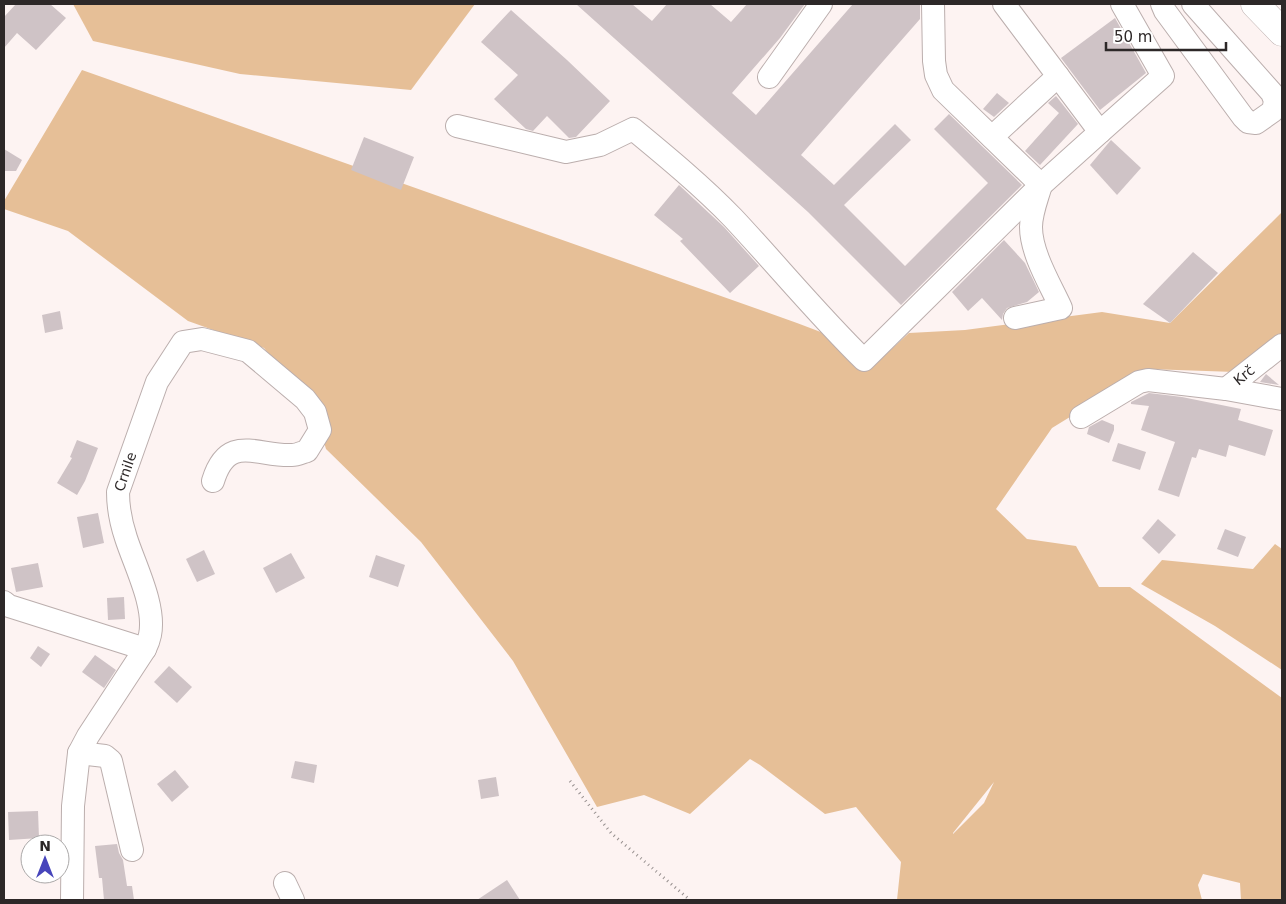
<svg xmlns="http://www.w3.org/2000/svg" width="1286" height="904" font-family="'DejaVu Sans',sans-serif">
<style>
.green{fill:#e6bf97;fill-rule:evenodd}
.building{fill:#cfc3c6}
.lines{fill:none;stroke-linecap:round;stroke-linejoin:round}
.minor-casing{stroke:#bbaead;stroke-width:24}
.major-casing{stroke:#bbaead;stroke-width:29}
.path{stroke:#989190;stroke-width:3;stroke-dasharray:1 4;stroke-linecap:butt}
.minor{stroke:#fff;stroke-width:22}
.major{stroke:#fff;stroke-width:28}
.labels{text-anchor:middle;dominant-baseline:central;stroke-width:5;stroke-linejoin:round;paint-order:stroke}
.street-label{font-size:14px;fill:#2d2828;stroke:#fff}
</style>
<rect width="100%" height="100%" fill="#fdf3f2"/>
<!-- green -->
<g class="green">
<path d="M73,4H475L411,90L240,74L93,41Z"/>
<path d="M82,70L797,323L884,356L909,333L965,330L1102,312L1170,323L1282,212V337L1235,372L1148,369L1052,428L996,509L1027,539L1076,546L1099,587H1130L1282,698V900H1241L1240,883L1203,874L1198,885L1202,900H897L901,862L856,807L825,814L760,765L750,759L690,814L644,795L597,807L513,661L421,542L326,449L315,412L264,348L188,321L68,231L4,209V201ZM994,782L984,803L953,834V833Z"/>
<path d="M1275,544L1282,549V670L1215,626L1141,584L1162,560L1253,569Z"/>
</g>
<!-- building -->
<g class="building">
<path d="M16,4H50L66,18L36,50L17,33L4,48V17Z"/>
<path d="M576,4H632L652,21L667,4H710L731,22L747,4H805L780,38L732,93L756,115L853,4H918L920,5V19L801,155L834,185L895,124L911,140L844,205L905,266L988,183L934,129L949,114L1022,185L901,305L808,212Z"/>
<path d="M511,10L567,60L610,101L576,137L569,138L547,116L533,131L526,129L494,99L518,75L481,42Z"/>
<path d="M1115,18L1146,73L1100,110L1061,58Z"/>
<path d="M997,93L1009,103L994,117L983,109Z"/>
<path d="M1056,96L1078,124L1040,165L1025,151L1059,113L1048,103Z"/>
<path d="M364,137L414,157L401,190L351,170Z"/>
<path d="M1111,140L1141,168L1117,195L1090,165Z"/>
<path d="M4,149L22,160L16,171H4Z"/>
<path d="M679,185L724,227L759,266L730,293L680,241L683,239L654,215Z"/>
<path d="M1004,240L1025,263L1039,292L1027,302L1007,308L1003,314L1002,320L982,298L968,311L952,292Z"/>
<path d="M1193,252L1218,273L1170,323L1143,304Z"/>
<path d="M60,311L63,329L45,333L42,315Z"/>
<path d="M1266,374L1279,385L1260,382Z"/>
<path d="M1149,393L1182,397L1241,409L1238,420L1273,430L1265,456L1229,445L1226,457L1199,449L1196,458L1192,457L1179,497L1158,490L1175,442L1141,430L1149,406L1131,404V402Z"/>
<path d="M1102,420L1114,425V430L1109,443L1087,434L1089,427Z"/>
<path d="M77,440L98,448L85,481L77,495L57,483L72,458L70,457Z"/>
<path d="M1118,443L1146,452L1140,470L1112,461Z"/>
<path d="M98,513L104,543L83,548L77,517Z"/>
<path d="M1158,519L1176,535L1159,554L1142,538Z"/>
<path d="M1225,529L1246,537L1238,557L1217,549Z"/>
<path d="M204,550L215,574L197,582L186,559Z"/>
<path d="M291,553L305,578L276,593L263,568Z"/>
<path d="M376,555L405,565L398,587L369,577Z"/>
<path d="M38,563L43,587L16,592L11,568Z"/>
<path d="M124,597L125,619L108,620L107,598Z"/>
<path d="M38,646L50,654L41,667L30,658Z"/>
<path d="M95,655L116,670L104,688L82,672Z"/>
<path d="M169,666L192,687L177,703L154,682Z"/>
<path d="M295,761L317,765L314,783L291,778Z"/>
<path d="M175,770L189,787L172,802L157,784Z"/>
<path d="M496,777L499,796L481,799L478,780Z"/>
<path d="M38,811L39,838L9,840L8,812Z"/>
<path d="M117,844L119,853L123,860L127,886H132L134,900H104L102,878H99L95,846Z"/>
<path d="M507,880L520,900H477Z"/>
</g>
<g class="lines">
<!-- minor casing -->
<g class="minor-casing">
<g id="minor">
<path d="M933,4L934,61L936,75L943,90L1041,185C1037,199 1031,213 1031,227C1031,253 1050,284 1061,308L1015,318"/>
<path d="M1004,4L1100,132L1163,76L1122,4"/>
<path d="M1162,4L1165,11L1243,117L1248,122L1256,123L1273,111L1275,101L1272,93L1193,4"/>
<path d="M769,77L821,4"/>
<path d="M457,126L566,152L600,145L633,129C667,157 702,186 733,218C777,265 818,315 864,360L1041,185L1100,132"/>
<path d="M992,137L1058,76"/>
<path d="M1282,345L1226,389L1282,399"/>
<path d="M1081,417L1139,382L1148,380L1226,389"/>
<path d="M4,602L9,606L145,649"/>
<path d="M79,753L105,756L111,761L132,850"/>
<path d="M285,883L293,900"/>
<path id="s1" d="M72,900L73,806L79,753L88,736L145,649C147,645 149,640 150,635C156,606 135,566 126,538C121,523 118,508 118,492L157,382L183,342L202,339L248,351L305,399L315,412L320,430L307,451C303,452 297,455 292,455C258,457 228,432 213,481"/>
</g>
</g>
<!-- major casing -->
<g class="major-casing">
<path id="major" d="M1255,4L1282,32"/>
</g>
<!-- path -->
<path class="path" d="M570,781L611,833L690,900"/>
<!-- minor -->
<use href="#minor" class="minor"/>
<!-- major -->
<use href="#major" class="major"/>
</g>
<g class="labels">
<!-- street labels -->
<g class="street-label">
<text transform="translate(1244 375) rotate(-39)">Krč</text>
<text stroke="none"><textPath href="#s1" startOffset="455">Crnile</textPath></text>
</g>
</g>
<!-- border -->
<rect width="1286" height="904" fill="none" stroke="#2d2828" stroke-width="10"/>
<!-- north arrow -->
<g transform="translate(45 859)"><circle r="24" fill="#ffffff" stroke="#aba9a9"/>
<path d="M0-4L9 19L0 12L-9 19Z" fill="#4745bb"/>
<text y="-8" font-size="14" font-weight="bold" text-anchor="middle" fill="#2d2828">N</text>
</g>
<!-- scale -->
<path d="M1106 42v8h120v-8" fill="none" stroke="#2d2828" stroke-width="2.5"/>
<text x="1114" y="42" font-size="15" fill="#2d2828" stroke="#ffffff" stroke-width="4" paint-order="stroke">50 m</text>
</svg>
